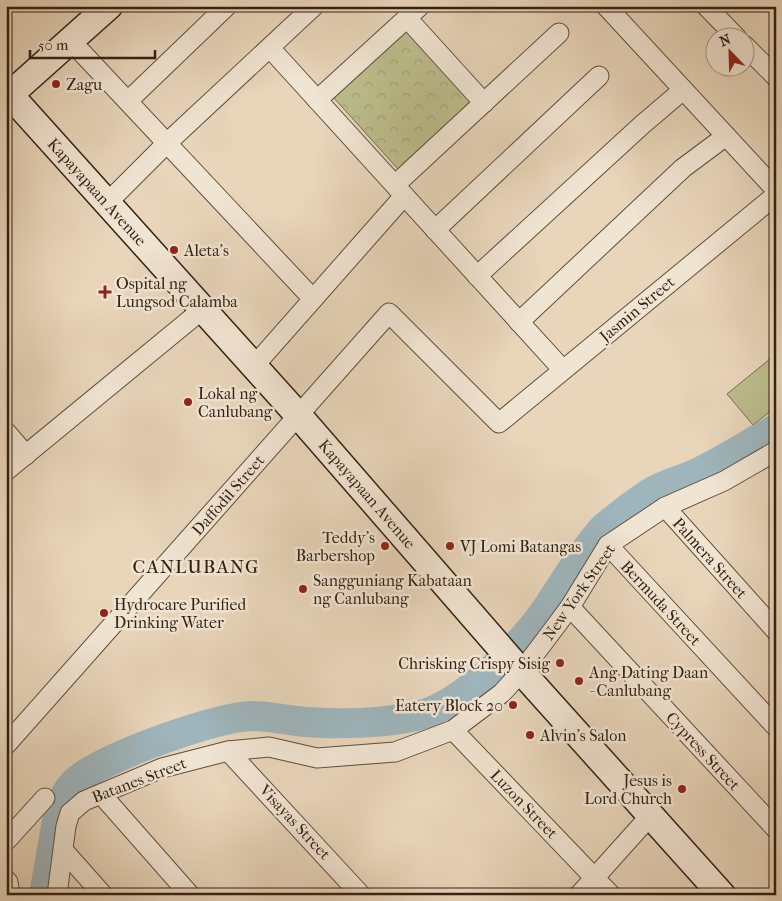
<svg xmlns="http://www.w3.org/2000/svg" width="782" height="901" font-family="'IM FELL French Canon',serif">
<style>
.forest{fill:url(#forest-crowns);stroke:#786e4f}
.garden{fill:#bcbc8b;stroke:#786e4f}
.lines{fill:none;stroke-linecap:round;stroke-linejoin:round}
.river{stroke:#9eb5bc;stroke-width:30}
.street-casing{stroke:#604e3d;stroke-width:21}
.secondary-casing{stroke:#332113;stroke-width:29}
.street{stroke:#f0e4d2;stroke-width:19}
.secondary{stroke:#f0e4d2;stroke-width:26}
.poi-dot{fill:#8f2418;stroke:#f0e4d2;stroke-width:2}
.labels{text-anchor:middle;dominant-baseline:central;stroke-width:5;stroke-linejoin:round;paint-order:stroke}
.poi-label{font-size:16px;fill:#332113;stroke:#f0e4d2;text-anchor:start}
.street-label{font-size:16px;fill:#332113;stroke:#f0e4d2}
.quarter-label{font-size:19px;letter-spacing:1px;fill:#332113;stroke:#f0e4d2}
</style>
<defs>
<pattern id="forest-crowns" width="20" height="18" patternUnits="userSpaceOnUse" patternTransform="scale(1.25)"><rect width="20" height="18" fill="#bcbc8b"/><path d="M2 6a3 3 0 1 1 6 0M12 15a3 3 0 1 1 6 0" fill="none" stroke="#a2a177"/></pattern>
</defs>
<rect width="100%" height="100%" fill="#e8d5ba"/>
<filter id="stains"><feTurbulence type="fractalNoise" baseFrequency=".004" numOctaves="4"/><feColorMatrix values="0 0 0 0 .2 0 0 0 0 .09 0 0 0 0 .02 0 0 0 .5 -.17"/></filter>
<radialGradient id="worn" r=".72"><stop offset=".6" stop-color="#630" stop-opacity="0"/><stop offset="1" stop-color="#630" stop-opacity=".3"/></radialGradient>
<!-- forest -->
<g class="forest">
<path d="M409,29L474,100L398,169L334,98Z"/>
<path d="M494,656L503,665C473,693 444,721 402,727C388,730 374,730 360,730C345,731 330,733 315,732C296,730 279,722 259,724C197,730 136,756 81,785L76,776L115,752L152,736L227,712L241,709L253,708L314,717L385,714L408,712L430,706L453,695Z"/>
</g>
<!-- garden -->
<path class="garden" d="M776,354V407L753,425L727,394Z"/>
<g class="lines">
<!-- river -->
<path class="river" d="M44,895L60,804C64,797 68,789 74,783C100,758 217,716 253,716C267,716 282,719 296,721C332,725 393,724 427,713C467,699 522,644 546,610C560,588 573,567 589,546C594,540 599,532 606,526C619,515 635,503 650,493C665,484 682,480 697,473C724,460 750,443 776,429"/>
<!-- street casing -->
<g class="street-casing">
<g id="street">
<path d="M606,6L776,190"/>
<path d="M706,6L737,38"/>
<path d="M407,18L484,103"/>
<path d="M71,41L313,299"/>
<path d="M744,45L776,77"/>
<path d="M270,48L563,370"/>
<path d="M317,100L420,6"/>
<path d="M128,101L227,6"/>
<path d="M395,185L559,33"/>
<path d="M107,203L167,143L314,6"/>
<path d="M435,230L599,76"/>
<path d="M477,276L643,124L683,90"/>
<path d="M519,322L683,168L726,136"/>
<path d="M254,366L404,196"/>
<path d="M6,432L26,455"/>
<path d="M6,471L203,309"/>
<path d="M665,507L776,631"/>
<path d="M608,545L776,727"/>
<path d="M570,607L776,829"/>
<path d="M453,730L611,895"/>
<path d="M6,745C135,601 262,457 389,313L499,423L776,195"/>
<path d="M228,751L361,895"/>
<path d="M101,794L190,895"/>
<path d="M6,841L45,798"/>
<path d="M64,851L103,895"/>
<path d="M6,880L8,882L10,895"/>
<path d="M57,895L66,826L70,813L84,801L91,798L162,768L228,751L269,747L317,758L395,752L453,730L502,693L522,671L570,607L608,545L665,507L724,481L776,451"/>
<path d="M579,895L650,816"/>
</g>
</g>
<!-- secondary casing -->
<g class="secondary-casing">
<g id="secondary">
<path d="M10,95L298,415L511,660L722,895"/>
<path d="M6,98L109,6"/>
</g>
</g>
<!-- street -->
<use href="#street" class="street"/>
<!-- secondary -->
<use href="#secondary" class="secondary"/>
</g>
<!-- markers -->
<g class="poi-dot">
<circle cx="56" cy="84" r="5"/>
<circle cx="174" cy="250" r="5"/>
<path d="M102.5 284.5h5v5h5v5h-5v5h-5v-5h-5v-5h5z"/>
<circle cx="188" cy="402" r="5"/>
<circle cx="385" cy="546" r="5"/>
<circle cx="450" cy="546" r="5"/>
<circle cx="303" cy="589" r="5"/>
<circle cx="104" cy="613" r="5"/>
<circle cx="560" cy="663" r="5"/>
<circle cx="579" cy="681" r="5"/>
<circle cx="513" cy="705" r="5"/>
<circle cx="530" cy="735" r="5"/>
<circle cx="682" cy="789" r="5"/>
</g>
<g class="labels">
<!-- poi labels -->
<g class="poi-label">
<text x="66" y="84">Zagu</text>
<text x="184" y="250">Aleta's</text>
<text x="116" y="283">Ospital ng<tspan x="116" dy="18">Lungsod Calamba</tspan></text>
<text x="198" y="393">Lokal ng<tspan x="198" dy="18">Canlubang</tspan></text>
<text x="375" y="537" text-anchor="end">Teddy's<tspan x="375" dy="18">Barbershop</tspan></text>
<text x="460" y="546">VJ Lomi Batangas</text>
<text x="313" y="580">Sangguniang Kabataan<tspan x="313" dy="18">ng Canlubang</tspan></text>
<text x="114" y="604">Hydrocare Purified<tspan x="114" dy="18">Drinking Water</tspan></text>
<text x="550" y="663" text-anchor="end">Chrisking Crispy Sisig</text>
<text x="589" y="672">Ang Dating Daan<tspan x="589" dy="18">- Canlubang</tspan></text>
<text x="503" y="705" text-anchor="end">Eatery Block 20</text>
<text x="540" y="735">Alvin's Salon</text>
<text x="672" y="780" text-anchor="end">Jesus is<tspan x="672" dy="18">Lord Church</tspan></text>
</g>
<!-- street labels -->
<g class="street-label">
<text transform="translate(97 192) rotate(48)">Kapayapaan Avenue</text>
<text transform="translate(637 309) rotate(-40)">Jasmin Street</text>
<text transform="translate(367 494) rotate(49)">Kapayapaan Avenue</text>
<text transform="translate(228 495) rotate(-49)">Daffodil Street</text>
<text transform="translate(710 558) rotate(48)">Palmera Street</text>
<text transform="translate(579 592) rotate(-55)">New York Street</text>
<text transform="translate(661 603) rotate(47)">Bermuda Street</text>
<text transform="translate(703 751) rotate(47)">Cypress Street</text>
<text transform="translate(139 780) rotate(-21)">Batanes Street</text>
<text transform="translate(524 804) rotate(46)">Luzon Street</text>
<text transform="translate(295 822) rotate(47)">Visayas Street</text>
</g>
<!-- quarter labels -->
<g class="quarter-label">
<text x="196" y="567">CANLUBANG</text>
</g>
</g>
<!-- margin -->
<rect width="782" height="901" fill="none" stroke="#e8d5ba" stroke-width="25"/>
<rect x="8" y="8" width="767" height="886" fill="none" stroke="#332113" stroke-width="2.5"/>
<rect x="12" y="12" width="757" height="876" fill="none" stroke="#332113"/>
<!-- north arrow -->
<g transform="translate(730 52) rotate(337)"><circle r="24" fill="#f0e4d2" stroke="#a49686"/>
<path d="M0-4L9 19L0 12L-9 19Z" fill="#8f2418"/>
<text y="-8" font-size="14" font-weight="bold" text-anchor="middle" fill="#332113">N</text>
</g>
<!-- scale -->
<path d="M30 50v8h125v-8" fill="none" stroke="#332113" stroke-width="2.5"/>
<text x="38" y="50" font-size="15" fill="#332113" stroke="#f0e4d2" stroke-width="4" paint-order="stroke">50 m</text>
<rect width="100%" height="100%" filter="url(#stains)"/>
<rect width="100%" height="100%" fill="url(#worn)"/>
</svg>
